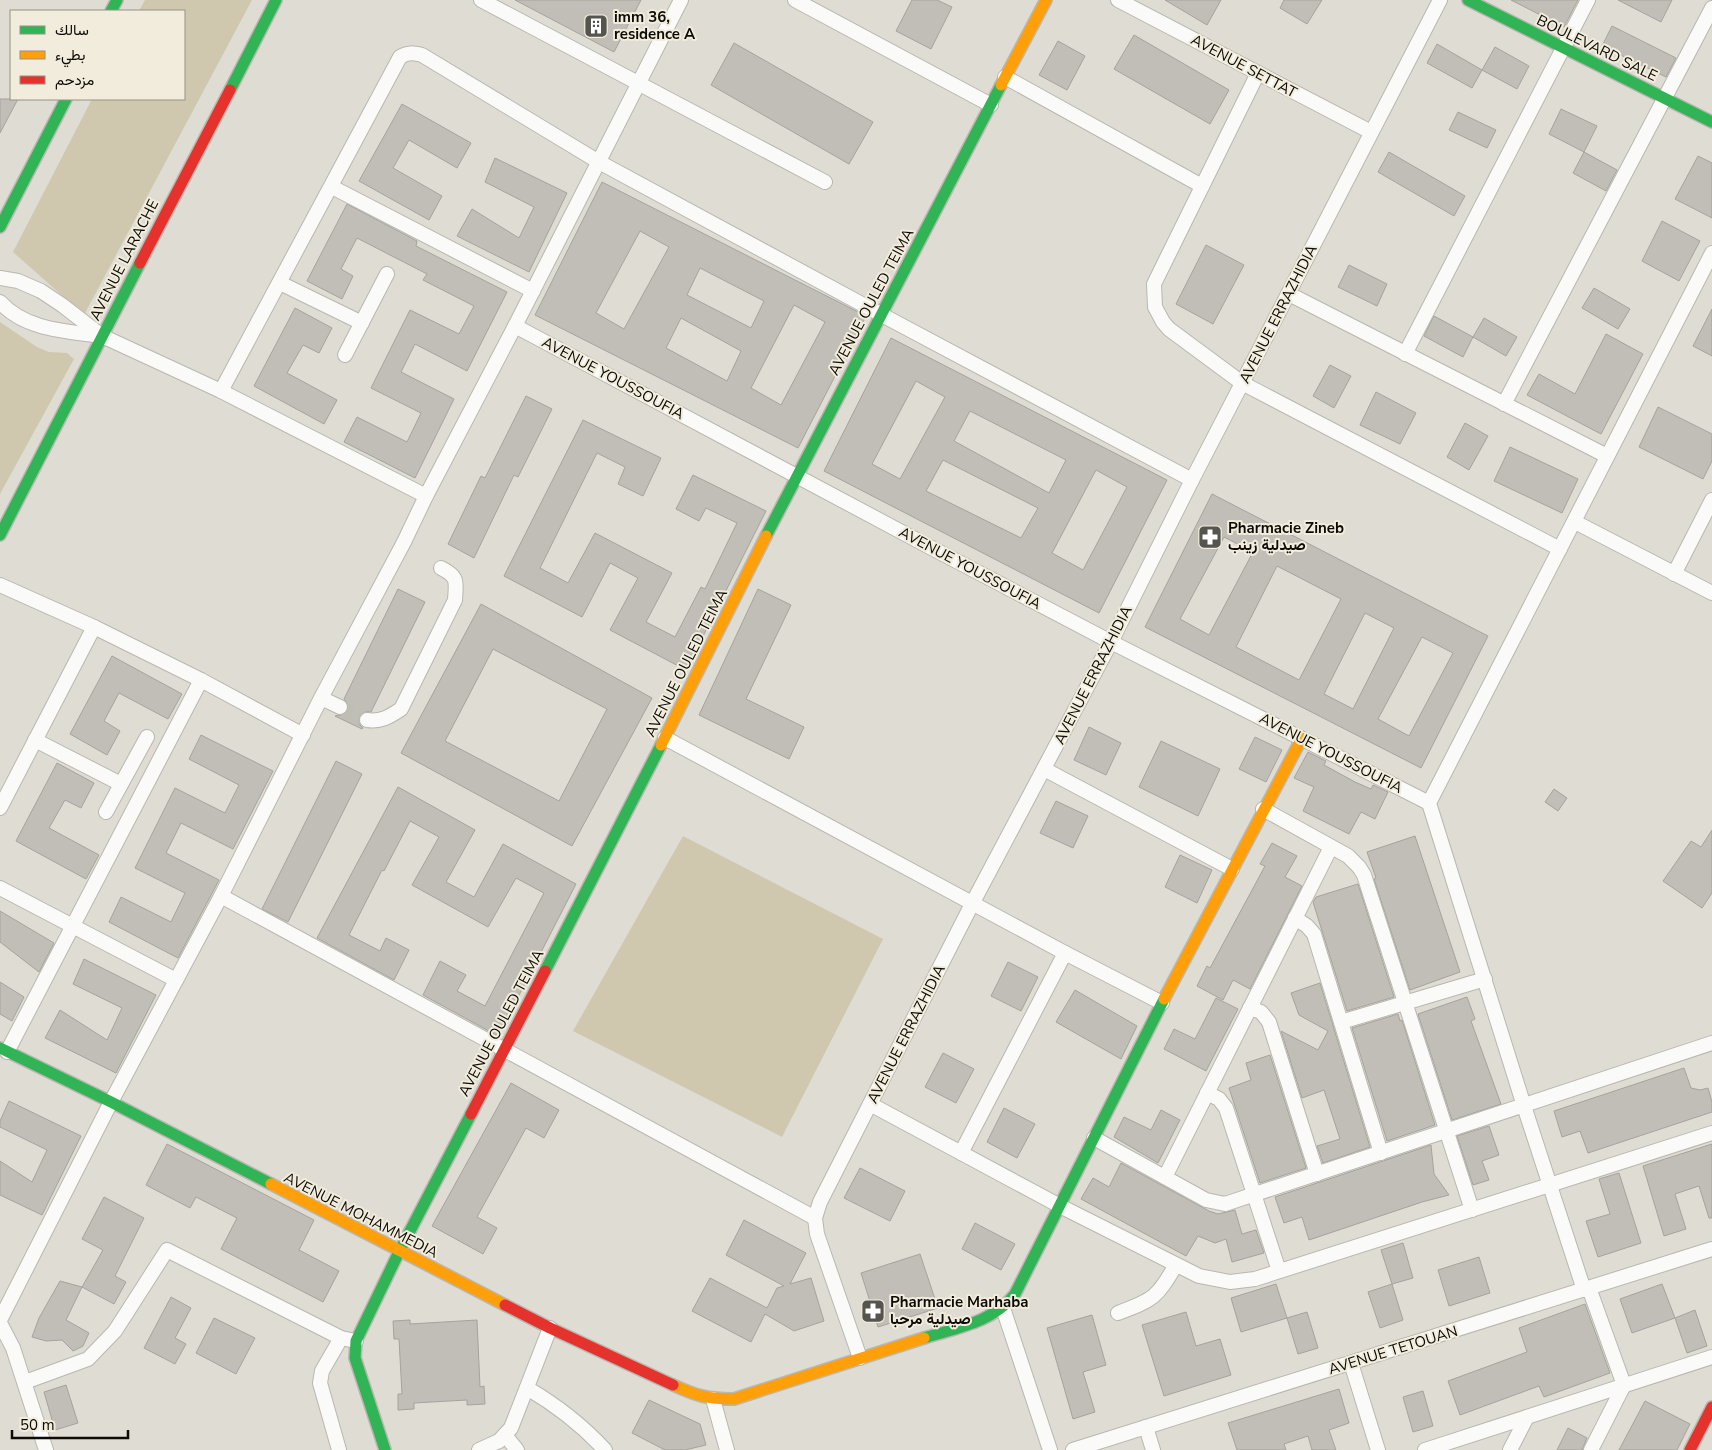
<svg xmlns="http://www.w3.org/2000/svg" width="1712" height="1450" font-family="'Nunito Sans',Vazirmatn,sans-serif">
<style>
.green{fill:#d0c8ae}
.building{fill:#c0beb7;stroke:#a6a39d;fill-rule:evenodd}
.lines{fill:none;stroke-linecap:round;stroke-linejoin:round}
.street-tunnel{stroke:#c0bdb4;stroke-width:14;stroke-dasharray:14 7;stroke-linecap:butt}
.street-casing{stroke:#b9b7b0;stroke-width:16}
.fast-casing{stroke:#b9b7b0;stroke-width:14}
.slow-casing{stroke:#b9b7b0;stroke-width:14}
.jam-casing{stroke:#b9b7b0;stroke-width:14}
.street{stroke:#fafaf8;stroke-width:14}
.fast{stroke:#30b455;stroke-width:11}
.slow{stroke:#ff9f0a;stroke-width:11}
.jam{stroke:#e5322d;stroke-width:11}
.labels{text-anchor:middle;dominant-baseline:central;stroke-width:4;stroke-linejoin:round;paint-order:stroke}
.poi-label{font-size:15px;font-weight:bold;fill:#0d0b06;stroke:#f1ecdb;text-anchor:start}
.street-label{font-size:15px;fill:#0d0b06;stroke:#f1ecdb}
</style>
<rect width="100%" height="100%" fill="#dfdcd3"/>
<!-- green -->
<g class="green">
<path d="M145,0H252L84,315L13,252L92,99H184V11H139Z"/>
<path d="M0,322L37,347L49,352L67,353L74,359L0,494Z"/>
<path d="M683,836L883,939L782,1137L573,1031Z"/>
</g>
<!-- building -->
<g class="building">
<path d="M515,0H641L614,52Z"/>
<path d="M912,0H937L952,7L931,49L896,31Z"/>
<path d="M1165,0H1221L1207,25Z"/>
<path d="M1284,0H1322L1307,24L1280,8Z"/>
<path d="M1511,0H1578L1564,27Z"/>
<path d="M1618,0H1672L1661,22Z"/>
<path d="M1612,26L1676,58L1666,77L1602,46Z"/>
<path d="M1134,35L1229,90L1210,124L1114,69Z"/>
<path d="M1058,41L1085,56L1067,90L1039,75Z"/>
<path d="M734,43L873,122L849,164L711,85Z"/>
<path d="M1437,44L1482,70L1472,88L1427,63Z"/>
<path d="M1495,47L1529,66L1517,89L1482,70Z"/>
<path d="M0,99H18L0,133Z"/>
<path d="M402,104L471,143L457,168L409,140L393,168L442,196L429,220L359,181Z"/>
<path d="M1561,109L1597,126L1584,152L1549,134Z"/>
<path d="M1458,112L1496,130L1487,148L1449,130Z"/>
<path d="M1389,152L1465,196L1454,216L1378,172Z"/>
<path d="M1584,152L1617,170L1606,191L1573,173Z"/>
<path d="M1698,156L1712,163V218L1675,199Z"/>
<path d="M495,158L567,193L529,272L457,236L472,209L519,238L534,207L485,182Z"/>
<path d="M602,182L866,316L798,448L535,315ZM640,231L669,247L624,329L596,313ZM700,268L764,301L751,328L687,295ZM794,305L825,322L781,405L751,388ZM681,318L741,351L727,381L666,348Z"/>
<path d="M347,204L417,241L416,246L507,292L467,371L415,344L401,372L454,399L415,478L344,442L357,417L407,442L421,413L371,388L410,310L459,334L474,306L423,280L427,274L357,238L341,269L353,276L342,299L307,281Z"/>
<path d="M1662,221L1700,241L1679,281L1642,261Z"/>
<path d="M1206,245L1244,265L1213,324L1176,304Z"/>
<path d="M1349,265L1387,284L1377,306L1338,287Z"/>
<path d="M1594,288L1630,309L1618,329L1582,308Z"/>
<path d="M295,308L332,328L319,353L303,345L287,373L337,400L324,424L254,386Z"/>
<path d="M1712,309V356L1693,346Z"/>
<path d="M1434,316L1473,337L1463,357L1424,336Z"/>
<path d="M1484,318L1517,337L1506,356L1473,337Z"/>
<path d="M1606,334L1643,354L1601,434L1527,395L1539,374L1575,394Z"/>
<path d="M891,338L1167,480L1099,613L824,471ZM916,381L945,397L900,479L872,464ZM970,411L1066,460L1049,493L954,441ZM943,460L1038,508L1021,538L926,491ZM1096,470L1127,487L1083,570L1052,553Z"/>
<path d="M1330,365L1351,376L1334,408L1313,396Z"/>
<path d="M1376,392L1416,413L1400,444L1360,425Z"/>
<path d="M526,396L552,409L518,477L514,475L474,558L448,544L481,476L485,478Z"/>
<path d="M1658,407L1712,434V461L1703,479L1639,447Z"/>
<path d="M583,420L661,458L643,496L618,484L625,467L597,453L540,568L568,583L595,533L672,573L646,622L675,637L701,587L705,589L737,523L706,508L699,521L676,509L693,475L766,511L686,670L610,630L638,578L610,563L582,617L504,576Z"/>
<path d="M1465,423L1488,436L1469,470L1447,457Z"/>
<path d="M1510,447L1578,479L1562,513L1494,481Z"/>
<path d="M1212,494L1488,636L1421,768L1145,627ZM1224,537L1253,552L1209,635L1180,619ZM1277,566L1341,599L1299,680L1236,647ZM1365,613L1394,628L1353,709L1324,694ZM1422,637L1453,653L1409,736L1378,719Z"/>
<path d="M398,589L425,602L371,712H364L360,715L358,720L359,724L363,728L362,729L335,716L345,714L348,711L349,706L344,699Z"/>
<path d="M758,589L791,605L746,699L804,727L789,759L699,715Z"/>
<path d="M481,604L652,698L572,846L401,753ZM493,649L607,709L559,801L445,741Z"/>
<path d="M112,656L182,694L168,719L119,693L104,721L120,731L107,755L70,734Z"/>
<path d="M1089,727L1121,743L1106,775L1074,760Z"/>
<path d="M201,735L273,771L233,849L181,823L166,853L219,880L178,958L109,922L121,897L171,922L185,893L135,868L175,788L225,813L239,785L189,759Z"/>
<path d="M1255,737L1282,750L1266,782L1239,769Z"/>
<path d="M1161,741L1220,769L1198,816L1139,787Z"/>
<path d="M1308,752L1326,761L1324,765L1355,782L1371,789L1373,785L1388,792L1375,819L1361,812L1349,834L1303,811L1314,787L1294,778Z"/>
<path d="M336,761L362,774L288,922L262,909Z"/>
<path d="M57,763L94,783L81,808L65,800L49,828L99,855L86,879L16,841Z"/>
<path d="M398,787L475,830L446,882L474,897L503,844L576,884L498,1036L423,995L440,961L466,975L457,991L485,1006L544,893L516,878L488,927L412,885L439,837L410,821L384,871L382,870L349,935L380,951L386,938L409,950L394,980L317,938Z"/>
<path d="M1554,789L1567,798L1558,811L1545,802Z"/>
<path d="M1056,801L1088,816L1073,848L1040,833Z"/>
<path d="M1712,830V893L1702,908L1663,881L1691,841L1701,847Z"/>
<path d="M1415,836L1460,972L1410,990L1374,879L1376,878L1367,852Z"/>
<path d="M1272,843L1297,856L1285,877L1302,886L1250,989L1233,980L1223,1000L1197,986L1207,966L1210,968L1265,866L1260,864Z"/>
<path d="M1180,855L1212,870L1197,903L1165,887Z"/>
<path d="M1358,884L1394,997L1347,1011L1313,902L1316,897Z"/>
<path d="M0,911L54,943L39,972L0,942Z"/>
<path d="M84,959L156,995L116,1073L45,1038L60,1010L107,1040L122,1008L73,984Z"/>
<path d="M1008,962L1038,977L1021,1011L991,996Z"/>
<path d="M0,982L24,997L12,1021L0,1014Z"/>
<path d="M1320,983L1370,1147L1323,1163L1317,1146L1340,1139L1324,1090L1302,1098L1281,1031L1318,1050L1328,1031L1299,1015L1291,993Z"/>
<path d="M1075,990L1137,1026L1121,1059L1056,1022Z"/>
<path d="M1467,997L1475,1019L1471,1021L1501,1104L1452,1120L1418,1014Z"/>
<path d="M1216,998L1238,1009L1206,1071L1164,1049L1174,1029L1195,1039Z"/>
<path d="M1398,1014L1400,1021L1402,1020L1435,1125L1387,1141L1352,1028Z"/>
<path d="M943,1053L974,1069L956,1103L925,1087Z"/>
<path d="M1270,1055L1306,1168L1260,1183L1229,1088L1251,1080L1246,1063Z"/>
<path d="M1684,1068L1691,1088L1700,1090L1708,1088L1712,1102V1112L1588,1153L1580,1131L1562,1137L1554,1111Z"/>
<path d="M511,1083L559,1110L544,1138L526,1128L477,1217L497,1228L483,1254L432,1226Z"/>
<path d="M9,1101L81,1136L42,1215L0,1195V1161L32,1182L47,1150L0,1127V1121Z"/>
<path d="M1004,1108L1035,1124L1017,1158L987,1142Z"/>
<path d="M1161,1110L1180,1120L1158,1163L1114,1137L1124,1117L1151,1130Z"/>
<path d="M1489,1126L1499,1155L1482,1161L1489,1180L1473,1185L1457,1136Z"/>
<path d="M167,1144L314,1220L299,1250L339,1271L323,1302L221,1249L237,1218L196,1197L190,1208L146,1185Z"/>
<path d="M1712,1144V1218H1709L1699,1186L1675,1194L1686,1229L1664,1236L1643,1166Z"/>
<path d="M1431,1145L1434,1174L1449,1195L1422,1202L1309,1240L1302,1217L1284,1223L1275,1197Z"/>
<path d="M1121,1163L1209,1211L1218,1214L1235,1210L1242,1234L1256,1230L1264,1253L1232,1262L1226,1239L1215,1243L1198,1236L1186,1256L1081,1199L1093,1178L1109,1187Z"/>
<path d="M860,1168L905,1191L890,1221L844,1198Z"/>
<path d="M1619,1173L1641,1243L1598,1257L1586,1221L1610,1214L1599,1179Z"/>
<path d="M104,1197L144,1218L115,1276L126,1282L114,1304L82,1287L103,1250L82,1239Z"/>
<path d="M744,1220L806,1253L790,1284L811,1278L824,1321L794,1331L765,1314L751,1342L692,1311L710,1278L767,1308L777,1288L784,1286L726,1255Z"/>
<path d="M975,1223L1015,1244L1001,1270L962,1249Z"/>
<path d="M1403,1243L1413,1278L1392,1284L1381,1250Z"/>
<path d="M920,1254L938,1308L878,1327L861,1273Z"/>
<path d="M1479,1257L1490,1293L1449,1306L1438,1270Z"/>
<path d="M60,1281L82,1287L66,1320L89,1333L83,1346L73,1351L62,1340L46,1341L32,1337L39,1318Z"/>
<path d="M1276,1284L1287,1318L1241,1332L1231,1298Z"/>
<path d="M1392,1284L1403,1320L1380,1328L1368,1292Z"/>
<path d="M1662,1284L1675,1318L1632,1333L1620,1299Z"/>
<path d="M171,1297L191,1308L175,1338L186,1344L175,1364L144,1348Z"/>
<path d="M1585,1304L1610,1373L1544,1397L1539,1386L1460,1415L1448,1381L1527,1352L1519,1328Z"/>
<path d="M1695,1310L1707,1346L1687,1353L1675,1318Z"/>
<path d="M1186,1312L1196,1346L1220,1339L1231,1375L1164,1396L1142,1325Z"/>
<path d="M1307,1312L1318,1348L1298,1354L1287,1318Z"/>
<path d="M1092,1315L1106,1365L1083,1372L1095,1412L1073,1419L1047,1328Z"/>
<path d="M214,1318L255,1338L236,1374L196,1353Z"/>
<path d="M410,1320V1324L477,1320L480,1387L484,1386L485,1404L467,1405V1400L414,1403V1409L398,1410V1394H402L399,1339H394L393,1321Z"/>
<path d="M66,1385L78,1423L55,1430L44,1392Z"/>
<path d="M1339,1389L1349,1423L1329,1430L1336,1450H1312L1308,1436L1284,1444L1286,1450H1237L1228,1423Z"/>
<path d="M1423,1391L1433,1426L1413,1432L1403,1397Z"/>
<path d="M649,1400L700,1424L706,1445L685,1450H665L632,1433Z"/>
<path d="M1645,1401L1690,1424L1677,1450H1619Z"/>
<path d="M1568,1428L1587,1438L1582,1450H1557Z"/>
</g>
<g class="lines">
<!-- street-tunnel -->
<path class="street-tunnel" d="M340,707L367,720"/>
<!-- street casing -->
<g class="street-casing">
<g id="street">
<path d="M481,0L825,182"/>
<path d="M795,0L991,105"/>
<path d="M1118,0L1371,132"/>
<path d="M1258,73L1154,284L1155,307L1163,322L1169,329L1242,383L1560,549"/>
<path d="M1005,77L1202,186"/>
<path d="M332,187L533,291"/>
<path d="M0,278L18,281L41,291L62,305L102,336L221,391L426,496"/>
<path d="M280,283L362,323"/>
<path d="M1289,294L1607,456"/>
<path d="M0,302C25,330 66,331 101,336"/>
<path d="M515,326L926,545L1111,642L1429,803"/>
<path d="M1405,354L1588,0"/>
<path d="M345,355L387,274"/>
<path d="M221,391L400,57C408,52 413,53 422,55L599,162L882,315L1192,480"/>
<path d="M1504,404L1712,8"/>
<path d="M1575,522L1712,593"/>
<path d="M1674,574L1712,500"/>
<path d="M0,585L94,627L201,680L303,735"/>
<path d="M321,698L340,707"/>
<path d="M367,720C381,722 389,717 401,709L455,600C456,582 459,577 441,568"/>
<path d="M665,738L1065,953L1162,1003"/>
<path d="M35,740L121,784"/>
<path d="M1044,769L1232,869"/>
<path d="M0,808L94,627"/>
<path d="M1263,809L1348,856L1359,867L1364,875L1472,1210"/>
<path d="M106,812L147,737"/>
<path d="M0,888L176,980"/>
<path d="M221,896L815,1218"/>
<path d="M1295,918L1307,926L1314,934L1381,1153"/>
<path d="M1250,1008L1261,1012L1269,1022L1317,1174"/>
<path d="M1341,1022L1485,979"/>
<path d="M7,1052L201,680"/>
<path d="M1207,1093L1219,1099L1226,1108L1279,1271"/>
<path d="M870,1104L1060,1206L1199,1276L1230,1282L1255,1279L1712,1133"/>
<path d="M1094,1138L1206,1200L1225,1204L1712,1043"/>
<path d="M961,1153L1065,953"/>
<path d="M1165,1177L1331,847"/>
<path d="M1589,1288L1624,1385L1591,1450"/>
<path d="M1584,1290L1524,1106L1429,803L1712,253"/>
<path d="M1003,1308L1050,1450"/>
<path d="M1118,1313C1155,1299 1156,1298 1176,1265"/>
<path d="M0,1320L111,1102L221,896L321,698L404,542L426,496L515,326L681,0"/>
<path d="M0,1323L13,1348L46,1450"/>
<path d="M860,1358L817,1234L815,1218L820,1202L972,904L1111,642L1192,480L1440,0"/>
<path d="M1351,1363L1378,1450"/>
<path d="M25,1382L88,1359L115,1331L167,1250L341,1338L356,1341"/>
<path d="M527,1388C556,1405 582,1425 605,1450"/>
<path d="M713,1399L727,1450"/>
<path d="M1146,1427L1153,1450"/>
<path d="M505,1435L517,1450"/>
<path d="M339,1450L320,1383L322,1371L341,1338"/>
<path d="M479,1450L499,1441L511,1428L550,1328"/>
<path d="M1073,1450L1712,1249"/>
<path d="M1425,1450L1712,1357"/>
<path d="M1510,1450L1527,1417"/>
</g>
</g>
<!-- fast casing -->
<g class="fast-casing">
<g id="fast">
<path d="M1468,0L1712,122"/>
<path d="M111,11L117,0"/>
<path d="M230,90L276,0"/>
<path d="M0,227L66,99"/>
<path d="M0,535L140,263"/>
<path d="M766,536L1001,85"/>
<path d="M545,971L661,745"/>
<path d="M0,1048L111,1102L271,1184"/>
<path d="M924,1338C956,1328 994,1322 1015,1294L1164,999"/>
<path d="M385,1450L355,1358L356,1341L399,1252L471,1114"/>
</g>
</g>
<!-- slow casing -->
<g class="slow-casing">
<g id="slow">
<path d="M1001,85L1046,0"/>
<path d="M661,745L766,536"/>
<path d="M1164,999L1302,738"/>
<path d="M271,1184L505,1305"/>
<path d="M673,1385C697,1396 707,1399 734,1399L924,1338"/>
</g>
</g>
<!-- jam casing -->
<g class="jam-casing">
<g id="jam">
<path d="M140,263L230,90"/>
<path d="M471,1114L545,971"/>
<path d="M505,1305L550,1328L673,1385"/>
<path d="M1690,1450L1712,1407"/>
</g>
</g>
<!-- street -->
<use href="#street" class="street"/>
<!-- fast -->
<use href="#fast" class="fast"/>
<!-- slow -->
<use href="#slow" class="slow"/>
<!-- jam -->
<use href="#jam" class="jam"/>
</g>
<!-- icons -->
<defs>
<g id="building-square" transform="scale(1.25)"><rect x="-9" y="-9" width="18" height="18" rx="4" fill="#56544e" stroke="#f1ecdb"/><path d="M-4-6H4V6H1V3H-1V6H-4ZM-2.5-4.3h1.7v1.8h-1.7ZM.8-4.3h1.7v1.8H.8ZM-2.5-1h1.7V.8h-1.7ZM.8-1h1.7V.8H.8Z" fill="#fff"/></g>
<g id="pharmacy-square" transform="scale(1.25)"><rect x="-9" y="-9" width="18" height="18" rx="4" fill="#56544e" stroke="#f1ecdb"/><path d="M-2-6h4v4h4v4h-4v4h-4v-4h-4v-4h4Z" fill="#fff"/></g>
</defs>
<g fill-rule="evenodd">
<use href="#building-square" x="596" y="26"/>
<use href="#pharmacy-square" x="1210" y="537"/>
<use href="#pharmacy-square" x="873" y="1311"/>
</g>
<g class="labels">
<!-- poi labels -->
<g class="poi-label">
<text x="614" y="17">imm 36,<tspan x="614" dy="17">residence A</tspan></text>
<text x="1228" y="528">Pharmacie Zineb<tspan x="1228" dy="17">صيدلية زينب</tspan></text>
<text x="890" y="1302">Pharmacie Marhaba<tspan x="890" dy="17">صيدلية مرحبا</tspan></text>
</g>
<!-- street labels -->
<g class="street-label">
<text transform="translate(1597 48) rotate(26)">BOULEVARD SALE</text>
<text transform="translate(1244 66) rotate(28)">AVENUE SETTAT</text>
<text transform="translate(124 260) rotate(-63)">AVENUE LARACHE</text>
<text transform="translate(871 302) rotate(-62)">AVENUE OULED TEIMA</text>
<text transform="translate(1278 314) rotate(-63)">AVENUE ERRAZHIDIA</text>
<text transform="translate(613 378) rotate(28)">AVENUE YOUSSOUFIA</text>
<text transform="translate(970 568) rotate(28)">AVENUE YOUSSOUFIA</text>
<text transform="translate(686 663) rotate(-63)">AVENUE OULED TEIMA</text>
<text transform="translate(1093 675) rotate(-63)">AVENUE ERRAZHIDIA</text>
<text transform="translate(1331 753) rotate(27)">AVENUE YOUSSOUFIA</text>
<text transform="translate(501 1023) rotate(-62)">AVENUE OULED TEIMA</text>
<text transform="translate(906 1034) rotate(-63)">AVENUE ERRAZHIDIA</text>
<text transform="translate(361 1215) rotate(27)">AVENUE MOHAMMEDIA</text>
<text transform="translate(1393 1350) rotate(-17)">AVENUE TETOUAN</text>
</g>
</g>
<!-- legend -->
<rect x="10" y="10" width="175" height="90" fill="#f1ecdb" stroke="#969286"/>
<rect x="20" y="26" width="25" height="8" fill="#30b455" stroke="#969286"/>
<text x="55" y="35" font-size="15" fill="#0d0b06">سالك</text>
<rect x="20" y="51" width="25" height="8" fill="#ff9f0a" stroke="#969286"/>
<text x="55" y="60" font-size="15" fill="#0d0b06">بطيء</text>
<rect x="20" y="76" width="25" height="8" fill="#e5322d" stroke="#969286"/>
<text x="55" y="85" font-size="15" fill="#0d0b06">مزدحم</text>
<!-- scale -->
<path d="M12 1430v8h116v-8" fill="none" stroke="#0d0b06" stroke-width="2.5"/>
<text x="20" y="1430" font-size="15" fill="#0d0b06" stroke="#f1ecdb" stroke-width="4" paint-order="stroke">50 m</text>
</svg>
